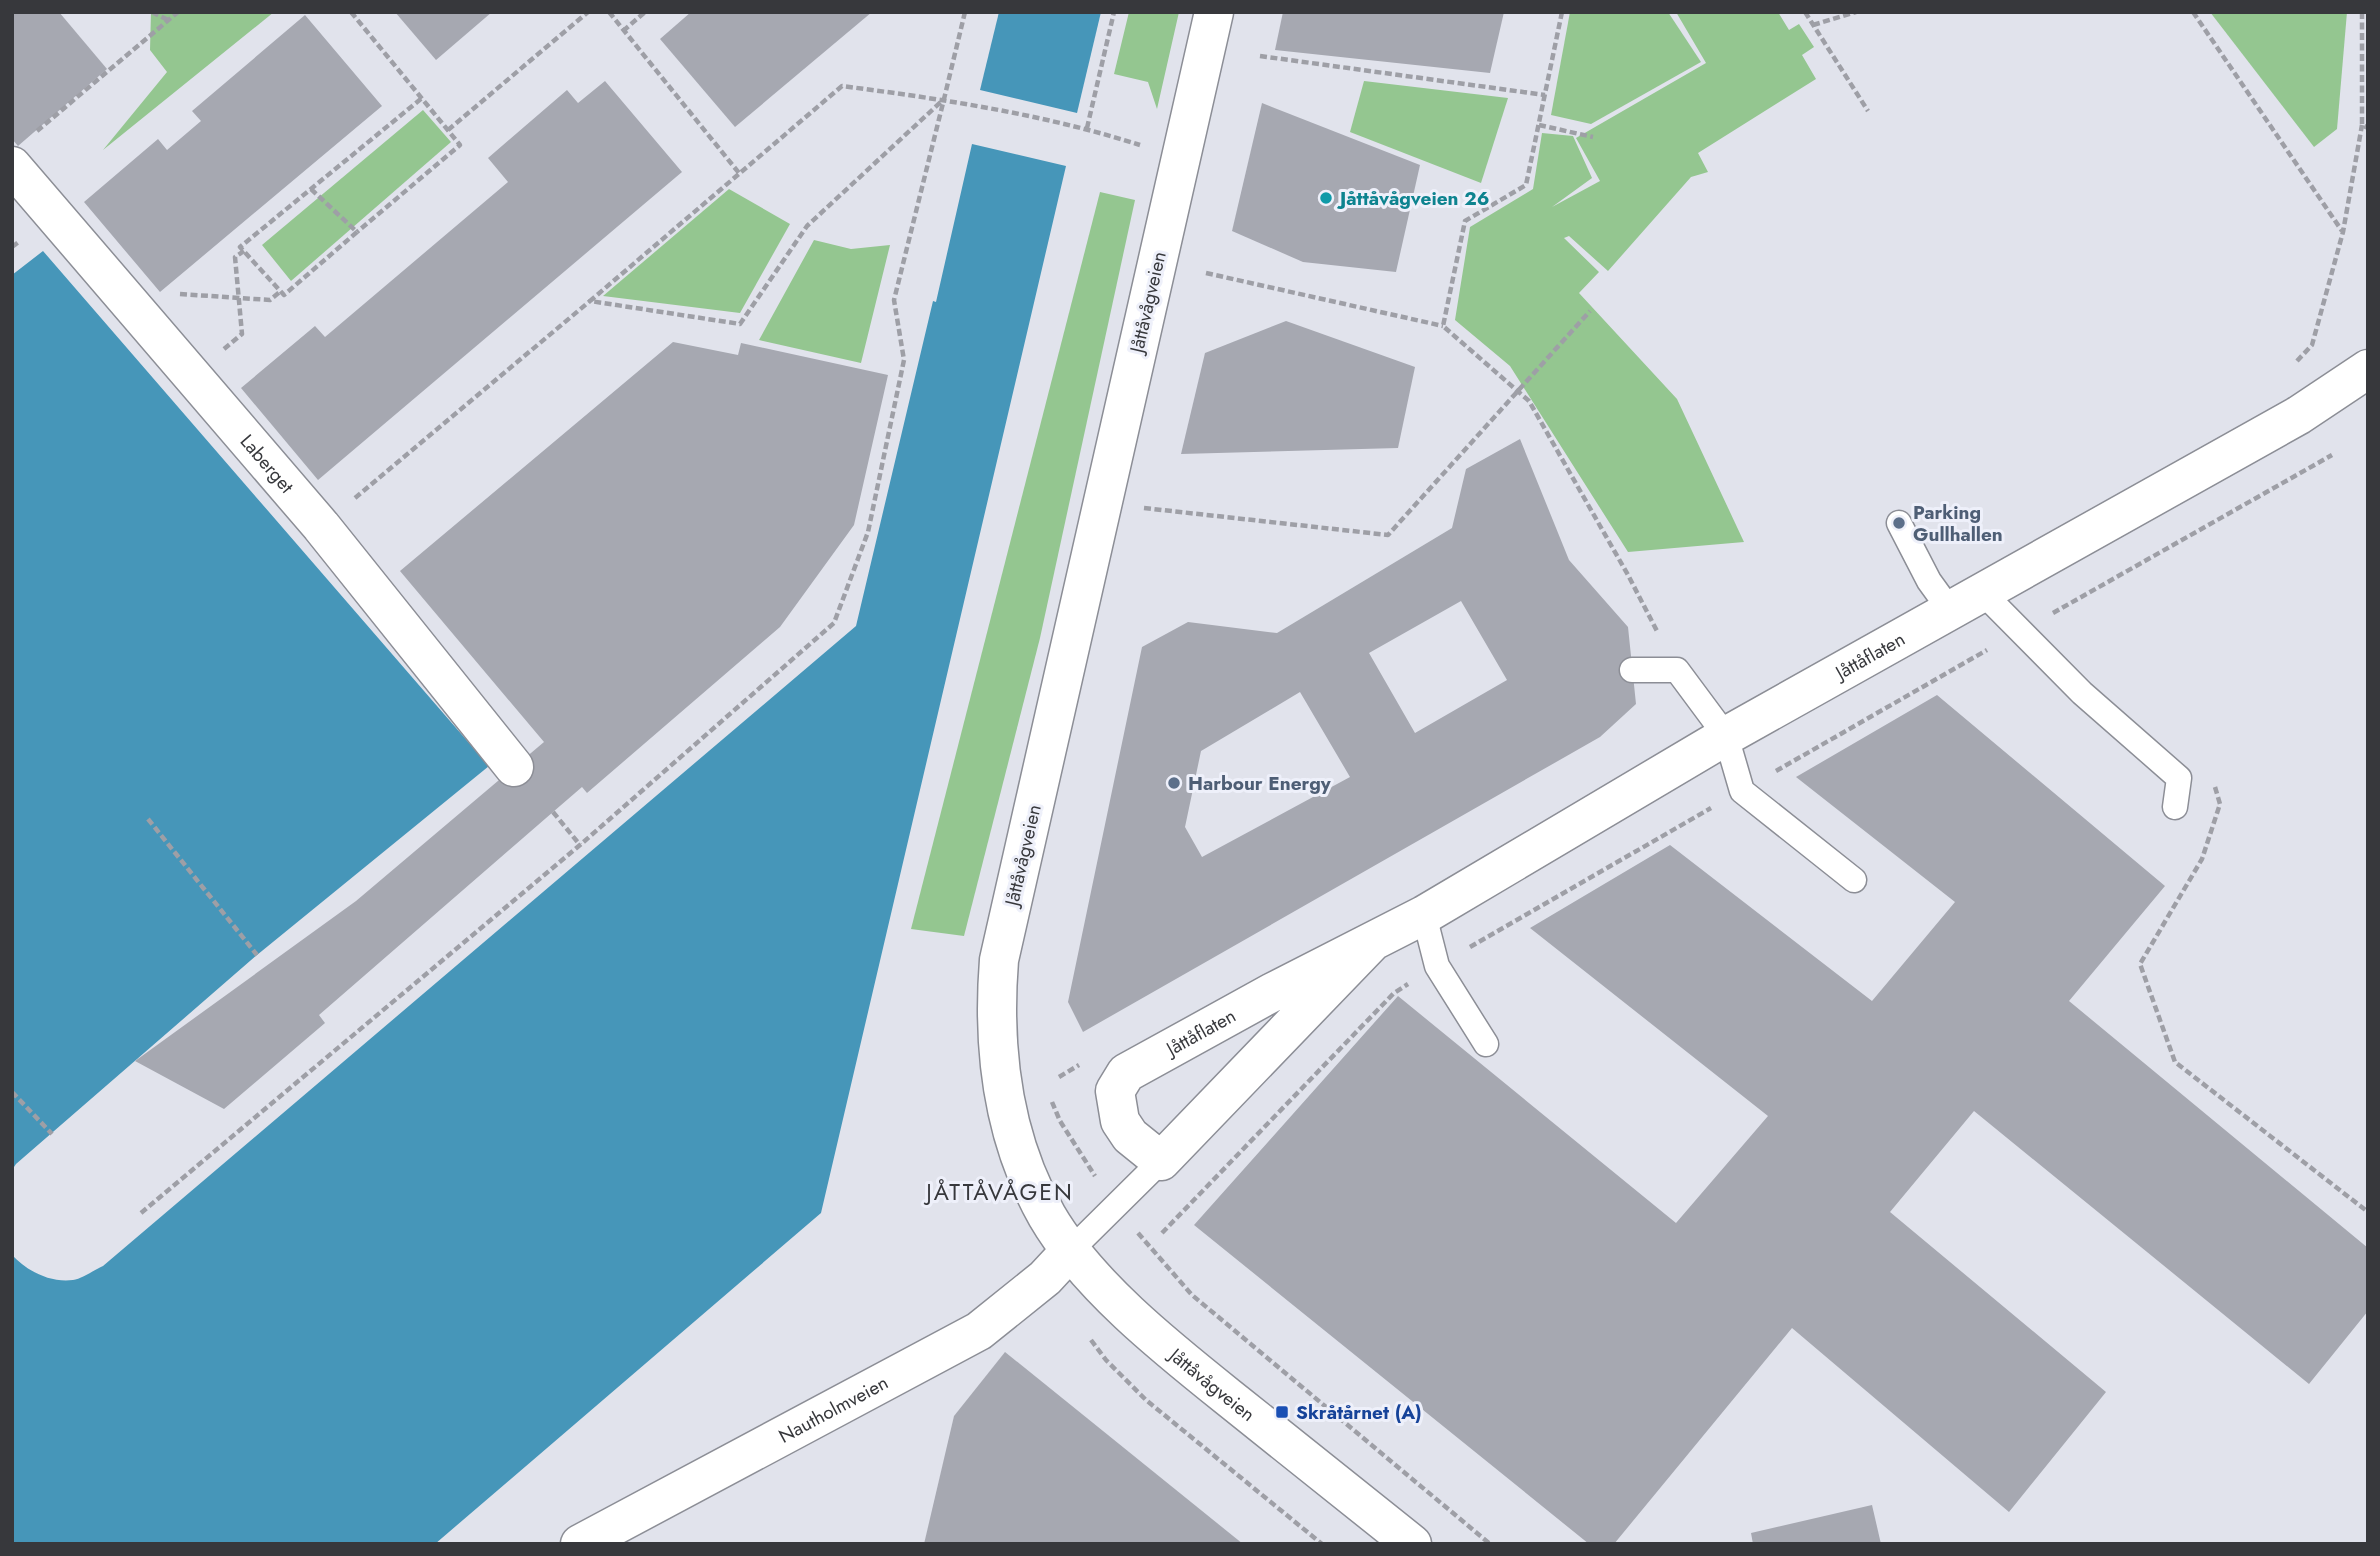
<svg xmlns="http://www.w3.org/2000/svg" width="2380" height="1556" font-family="Jost,sans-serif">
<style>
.green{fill:#94c690}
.water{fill:#4696b9}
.building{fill:#a6a8b1;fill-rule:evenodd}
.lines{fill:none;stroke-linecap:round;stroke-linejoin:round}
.lane-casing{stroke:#8c8e96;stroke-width:27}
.street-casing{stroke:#8c8e96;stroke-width:41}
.secondary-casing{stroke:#8c8e96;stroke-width:41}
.path{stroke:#9e9fa6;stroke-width:4.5;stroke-dasharray:7 3.5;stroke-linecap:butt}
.lane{stroke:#fff;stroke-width:24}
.street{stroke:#fff;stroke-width:38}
.secondary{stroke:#fff;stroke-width:38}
.culture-dot{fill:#0f9aa8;stroke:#eef0fa;stroke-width:2.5}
.service-dot{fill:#5c6f8a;stroke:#eef0fa;stroke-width:2.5}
.transit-dot{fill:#1a4fb4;stroke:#eef0fa;stroke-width:2.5}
.labels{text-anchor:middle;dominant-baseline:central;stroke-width:6;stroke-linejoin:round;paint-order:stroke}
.culture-label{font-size:19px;font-weight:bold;fill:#0d838f;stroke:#eef0fa;text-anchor:start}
.street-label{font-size:19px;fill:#37383c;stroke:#eef0fa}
.service-label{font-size:19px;font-weight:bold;fill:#4e5e75;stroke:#eef0fa;text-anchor:start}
.transit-label{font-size:19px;font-weight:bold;fill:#164399;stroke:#eef0fa;text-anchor:start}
.quarter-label{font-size:23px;letter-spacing:2px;fill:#37383c;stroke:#eef0fa}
</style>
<rect width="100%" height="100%" fill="#e1e3ec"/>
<!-- green -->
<g class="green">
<path d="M151,12H274L103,150L167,72L150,50Z"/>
<path d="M1129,12H1179L1157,109L1148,82L1114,74Z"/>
<path d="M1570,12H1668L1701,62L1591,124L1551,115Z"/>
<path d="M1676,12H1778L1789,30L1799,24L1814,47L1802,55L1816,79L1698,153L1708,172L1691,177L1608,271L1569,236L1564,238L1599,272L1579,293L1677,399L1744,542L1628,552L1510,366L1455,320L1470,227L1533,189L1542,133L1573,136L1592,178L1552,207L1600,181L1576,138L1706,63Z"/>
<path d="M2210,12H2347L2337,129L2314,147Z"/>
<path d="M1364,81L1508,98L1481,183L1350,132Z"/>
<path d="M423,110L451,142L291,281L262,245Z"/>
<path d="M729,189L790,224L740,313L603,296Z"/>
<path d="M1100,192L1135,200L1040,638L964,936L911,929Z"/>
<path d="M814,240L851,249L890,245L861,363L759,340Z"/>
</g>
<!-- water -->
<g class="water">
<path d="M999,12H1101L1077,113L980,90Z"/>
<path d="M972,144L1066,166L821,1213L435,1544H12V1255C27,1271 50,1283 73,1280C82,1279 94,1270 103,1266L856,626L933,301L936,302Z"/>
<path d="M43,251L489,766L257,955L16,1164L12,1170V275Z"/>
</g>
<!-- building -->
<g class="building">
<path d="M12,12H59L107,69L18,146L12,139Z"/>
<path d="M395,12H492L436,60Z"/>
<path d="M691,12H872L735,127L660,39Z"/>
<path d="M1283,12H1504L1490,73L1275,50Z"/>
<path d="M305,15L382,106L160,292L84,202L158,139L167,150L201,121L192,111Z"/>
<path d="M605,81L682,172L318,480L241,388L315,326L325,337L508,182L488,158L567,90L578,103Z"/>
<path d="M1262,103L1420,165L1396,272L1303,262L1232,231Z"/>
<path d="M1286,321L1415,367L1398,448L1181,454L1205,353Z"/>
<path d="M673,342L738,355L741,343L888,375L854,525L780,627L587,793L582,787L553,812L319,1015L325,1023L224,1109L135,1061L356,901L544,742L400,571Z"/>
<path d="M1520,439L1569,560L1628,627L1636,704L1600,737L1083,1032L1068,1002L1142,647L1188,622L1277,633L1452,528L1466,469ZM1461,601L1507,680L1415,733L1369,653ZM1300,692L1350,777L1202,857L1185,827L1201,751Z"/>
<path d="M1937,695L2165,886L2069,1001L2368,1248V1311L2309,1384L1974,1111L1890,1212L2106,1392L2009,1512L1792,1328L1614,1544H1589L1194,1225L1398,996L1676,1223L1768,1116L1530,928L1670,845L1872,1001L1955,902L1796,777Z"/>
<path d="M1005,1352L1243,1544H924L954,1416Z"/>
<path d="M1872,1505L1881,1544H1753L1751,1533Z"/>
</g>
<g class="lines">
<!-- lane casing -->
<g class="lane-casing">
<g id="lane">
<path d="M1899,523L1929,581L1950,610"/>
<path d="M1982,592L2082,693L2179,778L2175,807"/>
<path d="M1632,670H1677L1726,736L1742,791L1854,880"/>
<path d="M1424,915L1437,966L1486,1044"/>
<path d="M1071,1250L1161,1161"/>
</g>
</g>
<!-- street casing -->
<g class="street-casing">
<g id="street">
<path id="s1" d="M12,166L321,526L514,767"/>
<path id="s2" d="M1372,942L1161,1161L1130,1136L1120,1121L1115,1091L1126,1073L1273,992L1424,915L1726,736L2299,415L2368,369"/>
<path id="s3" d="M580,1544L979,1331L1045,1278L1071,1250"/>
</g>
</g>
<!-- secondary casing -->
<g class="secondary-casing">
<g id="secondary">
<path id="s4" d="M1214,12L999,960C992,1048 1002,1137 1047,1216C1089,1288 1173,1353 1238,1405C1296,1451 1354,1497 1412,1544"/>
</g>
</g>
<!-- path -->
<g class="path">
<path d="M152,12L168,20"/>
<path d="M351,12L460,145L357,232"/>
<path d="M609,12L739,173"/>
<path d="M965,12L944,99L807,226L740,324L590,301L842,86C942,99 1043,114 1140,145"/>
<path d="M1562,12L1526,185L1465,221L1443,326L1529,401L1628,575L1658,633"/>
<path d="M1805,12L1868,111"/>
<path d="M2193,12L2342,231"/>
<path d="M2362,12V125L2368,128"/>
<path d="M1813,25L1856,12"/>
<path d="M623,31L645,12"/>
<path d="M1260,56L1545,95"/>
<path d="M1539,125L1593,137"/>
<path d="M1087,128L1114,12"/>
<path d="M448,130L588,12"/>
<path d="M37,131L178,12"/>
<path d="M311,189L357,232L284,295L240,247L422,98"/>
<path d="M12,247L20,241"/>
<path d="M1206,273L1443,326"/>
<path d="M180,294L270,300L281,291"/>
<path d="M224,349L242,334L235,257L244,251"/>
<path d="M2297,361L2312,345L2343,232L2362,125"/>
<path d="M355,498L590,301"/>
<path d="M1144,508L1388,535L1590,311"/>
<path d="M2053,613L2332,455"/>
<path d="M1776,771L1987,650"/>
<path d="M2215,787L2220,804L2202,859L2140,964L2175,1062L2368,1212"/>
<path d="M553,812L580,845"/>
<path d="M148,819L257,955"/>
<path d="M1470,947L1711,808"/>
<path d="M1059,1077L1079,1065"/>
<path d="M12,1092L52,1134"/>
<path d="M1052,1102L1060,1121L1095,1176"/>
<path d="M141,1213L580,845L834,623L868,532L904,360L894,300L944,99"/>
<path d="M1138,1233L1192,1295L1490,1544"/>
<path d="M1162,1233L1394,993L1408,984"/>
<path d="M1091,1340L1106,1360L1146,1400L1322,1544"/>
</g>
<!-- lane -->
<use href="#lane" class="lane"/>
<!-- street -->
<use href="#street" class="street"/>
<!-- secondary -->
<use href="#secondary" class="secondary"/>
</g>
<!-- markers -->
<circle class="culture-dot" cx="1326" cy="198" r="7"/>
<g class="service-dot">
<circle cx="1899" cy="523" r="7"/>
<circle cx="1174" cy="783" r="7"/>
</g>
<rect class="transit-dot" x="1275" y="1405" width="14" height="14" rx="3.5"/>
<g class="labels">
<!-- culture labels -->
<g class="culture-label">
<text x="1340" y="198">Jåttåvågveien 26</text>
</g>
<!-- street labels -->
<g class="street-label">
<text transform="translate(1148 302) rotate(-77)">Jåttåvågveien</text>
<text stroke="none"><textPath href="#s1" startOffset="392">Laberget</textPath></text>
<text stroke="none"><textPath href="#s2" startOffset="1267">Jåttåflaten</textPath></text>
<text transform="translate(1023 855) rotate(-77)">Jåttåvågveien</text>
<text stroke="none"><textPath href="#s2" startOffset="499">Jåttåflaten</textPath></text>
<text stroke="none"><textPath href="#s4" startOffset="1474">Jåttåvågveien</textPath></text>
<text stroke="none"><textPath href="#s3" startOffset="287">Nautholmveien</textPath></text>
</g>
<!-- service labels -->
<g class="service-label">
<text x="1913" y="512">Parking<tspan x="1913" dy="22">Gullhallen</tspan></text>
<text x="1188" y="783">Harbour Energy</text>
</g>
<!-- transit labels -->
<g class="transit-label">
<text x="1296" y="1412">Skråtårnet (A)</text>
</g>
<!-- quarter labels -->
<g class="quarter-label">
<text x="1000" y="1192">JÅTTÅVÅGEN</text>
</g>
</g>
<!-- border -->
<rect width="2380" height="1556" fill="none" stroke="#37383c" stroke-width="28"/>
</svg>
